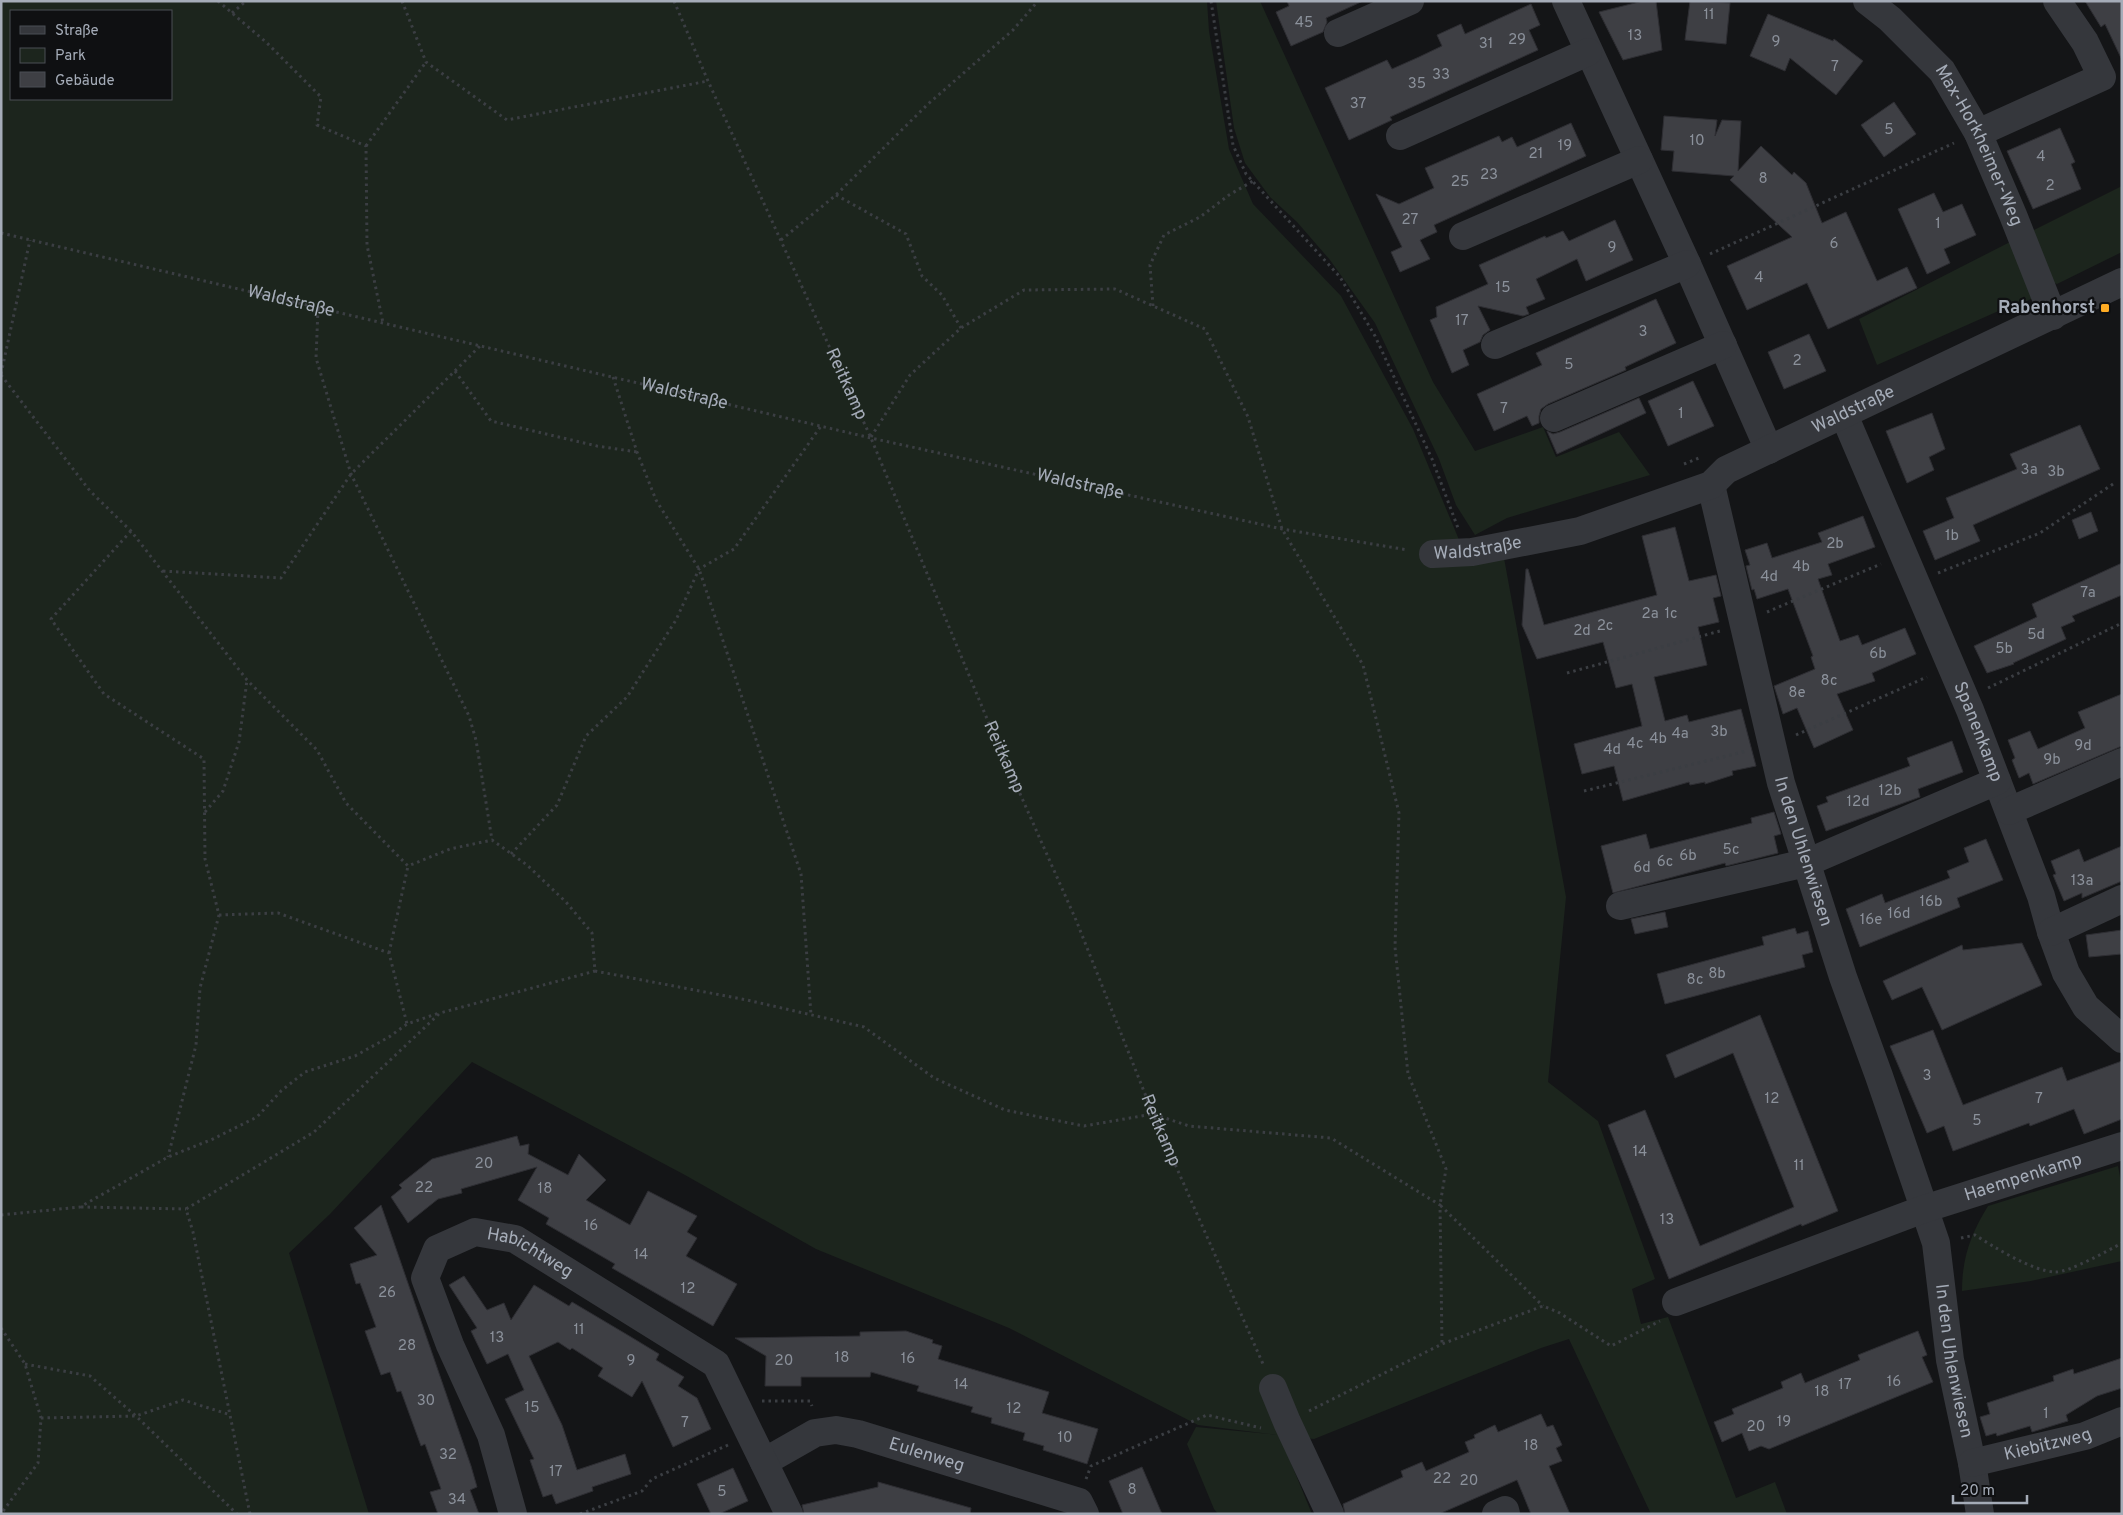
<svg xmlns="http://www.w3.org/2000/svg" width="2123" height="1515" font-family="Overpass,sans-serif">
<style>
.green{fill:#1c251d;fill-rule:evenodd}
.building{fill:#3e3f44;stroke:#2e2e33}
.lines{fill:none;stroke-linecap:round;stroke-linejoin:round}
.path{stroke:#3b3e43;stroke-width:3;stroke-dasharray:2.5 4;stroke-linecap:butt}
.minor{stroke:#35373c;stroke-width:28}
.poi-dot{fill:#ffac24;stroke:#0f1012;stroke-width:2}
.labels{text-anchor:middle;dominant-baseline:central;stroke-width:4.5;stroke-linejoin:round;paint-order:stroke}
.number-label{font-size:15px;fill:#8b919b}
.street-label{font-size:18px;fill:#a5acb8;stroke:#0f1012}
.poi-label{font-size:18px;font-weight:bold;fill:#a5acb8;stroke:#0f1012;text-anchor:end}
</style>
<rect width="100%" height="100%" fill="#141517"/>
<!-- green -->
<g class="green">
<path d="M1,1H1207L1209,31L1229,149L1253,204L1341,296L1413,429L1467,559L1504,558L1566,897L1548,1082L1598,1121L1655,1279L1632,1289L1641,1324L1668,1317L1736,1498L1775,1482L1787,1514H1651L1569,1339L1541,1348L1314,1439L1282,1436L1289,1458L1312,1514H1218L1214,1509L1187,1444L1196,1427L1279,1435L1198,1425L1009,1328L816,1249L685,1175L472,1062L330,1214L289,1253L369,1514H1ZM11,11H171V99H11Z"/>
<path d="M1216,1H1260L1433,382L1475,451L1543,427L1556,457L1619,432L1650,475L1507,518L1475,535L1456,505L1439,459L1375,323L1330,260L1297,222L1270,197L1245,163L1234,128Z"/>
<path d="M2122,186V252L2057,284L2052,282L2030,232Z"/>
<path d="M2010,242L2032,293L2031,299L2020,304L2012,305L1877,365L1859,319Z"/>
<path d="M2118,1166L2122,1187V1261L2031,1281L1962,1291C1962,1257 1971,1234 1988,1206Z"/>
</g>
<!-- building -->
<g class="building">
<path d="M1287,1H1363L1326,18L1327,22L1323,32L1291,46L1276,12L1289,6Z"/>
<path d="M1643,1H1656L1662,50L1623,60L1599,12Z"/>
<path d="M1690,1L1730,3L1726,44L1685,40Z"/>
<path d="M2085,1H2122V60L2105,24L2101,27Z"/>
<path d="M1531,4L1540,25L1529,30L1538,50L1390,117L1392,120L1349,140L1325,88L1387,60L1392,69L1419,57L1442,46L1437,35L1461,24L1465,34Z"/>
<path d="M1768,14L1833,41L1834,39L1863,61L1836,95L1790,58L1785,71L1750,56Z"/>
<path d="M1894,102L1916,134L1884,157L1861,125Z"/>
<path d="M1664,116L1717,120L1715,136L1722,120L1741,121L1738,171L1761,146L1792,175L1794,172L1806,183L1822,223L1846,212L1877,281L1907,267L1917,288L1828,329L1807,283L1747,310L1727,266L1792,237L1730,180L1734,176L1672,171L1674,151L1661,150Z"/>
<path d="M1571,123L1586,156L1434,225L1437,232L1420,240L1430,259L1400,272L1391,252L1402,247L1376,194L1399,204L1434,188L1425,168L1499,136L1502,142L1512,137L1517,147Z"/>
<path d="M2060,128L2075,162L2071,164L2081,189L2033,209L2007,151Z"/>
<path d="M1934,193L1943,212L1962,204L1976,235L1944,249L1950,263L1927,274L1898,209Z"/>
<path d="M1615,220L1633,260L1586,281L1577,259L1536,279L1545,299L1526,307L1529,314L1523,316L1478,306L1490,330L1483,335L1480,342L1463,350L1469,365L1452,373L1430,320L1437,317L1436,307L1488,284L1479,265L1545,236L1546,238L1563,231L1569,241Z"/>
<path d="M1656,299L1676,343L1625,367L1626,370L1548,404L1541,409L1539,416V423L1532,426L1527,416L1494,431L1477,394L1542,365L1536,353Z"/>
<path d="M1809,334L1826,371L1784,389L1768,352Z"/>
<path d="M1693,381L1714,426L1668,446L1648,401Z"/>
<path d="M1639,398L1646,413L1557,454L1547,431L1553,434L1560,432Z"/>
<path d="M1932,413L1945,449L1929,457L1934,470L1907,483L1886,431Z"/>
<path d="M2080,425L2100,469L1973,525L1980,541L1935,560L1923,531L1954,518L1946,498L2017,469L2010,454Z"/>
<path d="M2091,512L2098,531L2079,539L2072,520Z"/>
<path d="M1863,516L1875,547L1828,564L1832,575L1818,579L1840,641L1858,635L1862,645L1905,628L1916,654L1872,673L1875,681L1837,694L1853,730L1814,748L1797,708L1783,714L1774,686L1815,669L1811,657L1813,656L1788,589L1757,599L1754,589L1752,590L1746,566L1750,565L1745,550L1767,543L1772,558L1822,542L1818,533Z"/>
<path d="M1675,527L1689,581L1716,575L1721,596L1713,598L1719,622L1698,627L1707,665L1654,677L1665,721L1687,715L1689,722L1741,709L1756,766L1732,771L1733,775L1705,784V782L1690,785L1689,782L1623,801L1614,766L1582,774L1574,744L1642,726L1632,684L1616,688L1603,642L1537,659L1522,625L1526,569H1528L1544,625L1657,595L1642,536Z"/>
<path d="M2122,563V595L2072,616L2075,621L2061,627L2066,639L2013,663L2014,664L1987,673L1974,646L2037,617L2032,604Z"/>
<path d="M2122,694V746L2033,784L2029,773L2019,778L2012,760L2015,758L2008,740L2030,731L2038,749L2085,728L2078,712Z"/>
<path d="M1952,741L1963,772L1918,789L1920,797L1826,831L1817,806L1828,802L1826,797L1910,766L1907,758Z"/>
<path d="M1774,812L1781,834L1774,836L1778,853L1726,866L1725,863L1613,893L1601,846L1646,834L1650,849L1752,823L1751,818Z"/>
<path d="M1986,839L2003,880L1957,898L1960,907L1860,947L1846,909L1882,894L1885,903L1950,878L1947,871L1969,862L1964,848Z"/>
<path d="M2122,846V881L2082,898V893L2064,901L2053,875L2056,874L2051,861L2079,849L2084,862Z"/>
<path d="M1665,912L1668,927L1635,934L1631,919Z"/>
<path d="M1795,928L1797,934L1808,931L1813,952L1802,955L1805,967L1665,1004L1657,974L1764,945L1762,937Z"/>
<path d="M2122,930V954L2089,957L2086,935Z"/>
<path d="M2022,943L2042,985L1942,1030L1922,987L1892,1000L1883,981L1962,945L1963,950Z"/>
<path d="M1760,1015L1838,1211L1802,1226L1801,1224L1669,1279L1608,1125L1645,1110L1700,1246L1794,1207L1733,1053L1675,1078L1666,1055Z"/>
<path d="M1933,1030L1963,1105L2062,1067L2067,1081L2122,1061V1119L2084,1134L2074,1109L2030,1126L2029,1123L1953,1151L1944,1126L1927,1133L1890,1046Z"/>
<path d="M517,1136L520,1146L529,1144L528,1154L568,1175L579,1154L606,1180L586,1200L630,1225L648,1191L697,1216L687,1232L697,1238L686,1256L737,1284L713,1326L612,1268L615,1264L546,1224L549,1218L518,1200L537,1167L461,1189L462,1193L438,1199L408,1223L391,1197L402,1188L399,1185L432,1159Z"/>
<path d="M381,1205L471,1466L477,1487L470,1490L479,1514H438L430,1492L441,1489L425,1444L421,1446L401,1391L397,1392L390,1372L381,1375L365,1331L376,1327L360,1283L356,1284L350,1264L377,1255L354,1228Z"/>
<path d="M464,1276L487,1310L504,1303L511,1320L534,1285L569,1306L572,1302L631,1337L659,1354L656,1360L684,1377L678,1386L697,1398L711,1429L673,1447L642,1381L632,1397L598,1376L603,1368L572,1348L570,1350L558,1342L529,1356L562,1425L577,1470L625,1454L631,1474L592,1487L593,1491L556,1504L552,1494L543,1497L530,1460L534,1459L505,1399L524,1390L508,1354L487,1364L471,1331L477,1328L449,1285Z"/>
<path d="M906,1331L933,1340L932,1343L942,1346L938,1359L1049,1392L1042,1413L1098,1429L1087,1464L1043,1450L1044,1446L1023,1440L1025,1433L991,1423L992,1418L971,1412L973,1407L917,1391L919,1386L871,1372L870,1377H801V1386H765L766,1356L735,1338L860,1336V1332Z"/>
<path d="M1918,1331L1927,1355L1922,1357L1933,1382L1769,1449L1761,1446L1749,1451L1742,1433L1722,1442L1714,1422L1734,1414L1732,1409L1783,1388L1781,1382L1801,1373L1805,1383L1860,1360L1858,1355Z"/>
<path d="M2122,1358V1388L2097,1396L2066,1415L2068,1421L2032,1432L2030,1426L1997,1436L1996,1433L1986,1436L1980,1417L1990,1414L1987,1403L2054,1381L2053,1376L2073,1369L2074,1374Z"/>
<path d="M1541,1414L1547,1427L1553,1425L1562,1445L1556,1448L1562,1461L1549,1466L1570,1514H1531L1517,1480L1439,1514H1345L1343,1504L1403,1477L1401,1471L1422,1462L1426,1471L1469,1452L1465,1442L1475,1438L1474,1435L1495,1425L1498,1432Z"/>
<path d="M1142,1467L1162,1514H1123L1109,1481Z"/>
<path d="M733,1468L748,1501L719,1514H711L697,1484Z"/>
<path d="M878,1482L971,1508L970,1514H804L802,1505L878,1487Z"/>
</g>
<g class="lines">
<!-- path -->
<g class="path">
<path d="M218,1L267,43L321,97L317,125L366,146L367,245L383,323"/>
<path d="M402,1L426,62L507,120L708,81"/>
<path id="s1" d="M674,1L708,81L871,438L990,726L1076,920L1153,1114L1263,1364"/>
<path d="M1211,1L1233,145L1246,174L1340,277L1375,336L1432,459L1458,528"/>
<path d="M232,13L246,1"/>
<path d="M366,146L426,62"/>
<path d="M836,195L906,234L922,276L942,295L961,328"/>
<path id="s2" d="M1,233L871,438L1282,529L1408,550"/>
<path d="M781,240L836,195L928,104L1013,30L1038,1"/>
<path d="M1710,254L1954,143"/>
<path d="M1153,306L1150,265L1164,235L1200,217L1229,195L1253,181"/>
<path d="M318,309L316,358L351,474L469,716L476,740L492,840"/>
<path d="M455,371L491,421L597,446L637,452"/>
<path d="M1,374L30,240"/>
<path d="M1,375L90,491L131,531L247,680L317,750L346,803L408,866L450,849L492,840L527,865L566,902L592,933L595,971L747,1000L864,1027L934,1078L1005,1110L1084,1126L1153,1114L1189,1126L1331,1138L1440,1205L1442,1344"/>
<path d="M613,377L637,452L656,500L699,569L801,874L811,1015"/>
<path d="M871,437L910,375L961,328L1024,290L1115,289L1205,329L1248,417L1282,529L1363,665L1399,813L1395,947L1408,1074L1446,1169L1440,1205L1543,1306"/>
<path d="M1684,464L1699,458"/>
<path d="M131,531L51,619L104,694L204,759L205,859L219,915L200,988L196,1045L168,1157"/>
<path d="M163,571L281,578L351,474L480,346"/>
<path d="M1938,573L2040,533L2113,484"/>
<path d="M1767,612L1881,564"/>
<path d="M1567,673L1720,631"/>
<path d="M1988,688L2122,623"/>
<path d="M1796,735L1927,677"/>
<path d="M1584,791L1747,751"/>
<path d="M205,812L223,791L239,742L247,680"/>
<path d="M511,854L557,805L586,736L627,697L676,620L699,569L734,549L821,426"/>
<path d="M219,915L278,913L389,953L407,1024"/>
<path d="M389,953L408,866"/>
<path d="M81,1207L186,1209"/>
<path d="M1,1215L80,1207L168,1157L213,1139L257,1117L281,1091L305,1072L355,1056L389,1037L407,1024L439,1013"/>
<path d="M1961,1238L1975,1235C1994,1247 2032,1271 2055,1272C2068,1273 2109,1250 2122,1243"/>
<path d="M1,1328L25,1364L41,1418L38,1463L1,1514"/>
<path d="M25,1364L90,1376L136,1416L237,1514"/>
<path d="M762,1401H810L812,1406"/>
<path d="M1309,1411L1442,1344L1543,1306L1558,1312L1611,1346L1660,1321"/>
<path d="M41,1418L136,1416L183,1400L231,1415"/>
<path d="M1086,1479L1091,1466L1207,1415L1261,1428"/>
<path d="M250,1514L193,1232L186,1209L314,1132L440,1013L595,971"/>
<path d="M580,1514L642,1491L652,1479L728,1445"/>
</g>
<!-- minor -->
<g class="minor">
<path d="M1566,1L1687,264L1769,450"/>
<path id="s3" d="M1867,1L1890,19L1942,71L1978,133L2013,215L2053,316"/>
<path d="M1338,33L1410,1"/>
<path d="M1978,133L2102,77L2085,42L2057,1"/>
<path d="M1400,136L1588,52"/>
<path d="M1463,236L1639,160"/>
<path d="M1495,345L1687,264"/>
<path id="s4" d="M1844,415L1970,710L2041,896L2051,932L2066,973L2086,1007L2122,1039"/>
<path d="M1554,418L1723,345"/>
<path id="s5" d="M1711,485L1781,783L1843,977L1879,1076L1936,1243L1950,1360L1972,1463L1980,1514"/>
<path id="s6" d="M1433,554L1472,552L1580,531L1711,485L1726,470L2122,282"/>
<path d="M2009,811L2122,762"/>
<path d="M1620,906L1806,863L1997,781"/>
<path d="M2051,932L2122,899"/>
<path id="s7" d="M1676,1302L1924,1209L2122,1146"/>
<path d="M1273,1388L1287,1422L1330,1514"/>
<path id="s8" d="M764,1462L815,1433L836,1430L858,1434L1079,1502L1085,1514"/>
<path id="s9" d="M1972,1463L2085,1436L2122,1421"/>
<path id="s10" d="M513,1514L491,1435L450,1345L425,1278L437,1249L475,1232L515,1239L716,1364L789,1514"/>
<path d="M1496,1514L1505,1510L1506,1514"/>
</g>
</g>
<!-- markers -->
<rect class="poi-dot" x="2100" y="303" width="10" height="10" rx="2.5"/>
<g class="labels">
<!-- number labels -->
<g class="number-label">
<text x="1709" y="15">11</text>
<text x="1304" y="23">45</text>
<text x="1635" y="36">13</text>
<text x="1517" y="40">29</text>
<text x="1776" y="42">9</text>
<text x="1486" y="44">31</text>
<text x="1835" y="67">7</text>
<text x="1441" y="75">33</text>
<text x="1417" y="84">35</text>
<text x="1358" y="104">37</text>
<text x="1889" y="130">5</text>
<text x="1697" y="141">10</text>
<text x="1565" y="146">19</text>
<text x="1536" y="154">21</text>
<text x="2041" y="157">4</text>
<text x="1489" y="175">23</text>
<text x="1763" y="179">8</text>
<text x="1460" y="182">25</text>
<text x="2050" y="186">2</text>
<text x="1410" y="220">27</text>
<text x="1938" y="224">1</text>
<text x="1834" y="244">6</text>
<text x="1612" y="248">9</text>
<text x="1759" y="278">4</text>
<text x="1503" y="288">15</text>
<text x="1462" y="321">17</text>
<text x="1643" y="332">3</text>
<text x="1797" y="361">2</text>
<text x="1569" y="365">5</text>
<text x="1504" y="409">7</text>
<text x="1681" y="414">1</text>
<text x="2029" y="470">3a</text>
<text x="2056" y="472">3b</text>
<text x="1952" y="536">1b</text>
<text x="1835" y="544">2b</text>
<text x="1801" y="567">4b</text>
<text x="1769" y="577">4d</text>
<text x="2088" y="593">7a</text>
<text x="1650" y="614">2a</text>
<text x="1671" y="614">1c</text>
<text x="1605" y="626">2c</text>
<text x="1582" y="631">2d</text>
<text x="2036" y="635">5d</text>
<text x="2004" y="649">5b</text>
<text x="1878" y="654">6b</text>
<text x="1829" y="681">8c</text>
<text x="1797" y="693">8e</text>
<text x="1719" y="732">3b</text>
<text x="1680" y="734">4a</text>
<text x="1658" y="739">4b</text>
<text x="1635" y="744">4c</text>
<text x="2083" y="746">9d</text>
<text x="1612" y="750">4d</text>
<text x="2052" y="760">9b</text>
<text x="1890" y="791">12b</text>
<text x="1858" y="802">12d</text>
<text x="1731" y="850">5c</text>
<text x="1688" y="856">6b</text>
<text x="1665" y="862">6c</text>
<text x="1642" y="868">6d</text>
<text x="2082" y="881">13a</text>
<text x="1931" y="902">16b</text>
<text x="1899" y="914">16d</text>
<text x="1871" y="920">16e</text>
<text x="1717" y="974">8b</text>
<text x="1695" y="980">8c</text>
<text x="1927" y="1076">3</text>
<text x="1772" y="1099">12</text>
<text x="2039" y="1099">7</text>
<text x="1977" y="1121">5</text>
<text x="1640" y="1152">14</text>
<text x="484" y="1164">20</text>
<text x="1799" y="1166">11</text>
<text x="424" y="1188">22</text>
<text x="545" y="1189">18</text>
<text x="1667" y="1220">13</text>
<text x="591" y="1226">16</text>
<text x="641" y="1255">14</text>
<text x="688" y="1289">12</text>
<text x="387" y="1293">26</text>
<text x="579" y="1330">11</text>
<text x="497" y="1338">13</text>
<text x="407" y="1346">28</text>
<text x="842" y="1358">18</text>
<text x="908" y="1359">16</text>
<text x="631" y="1361">9</text>
<text x="784" y="1361">20</text>
<text x="1894" y="1382">16</text>
<text x="961" y="1385">14</text>
<text x="1845" y="1385">17</text>
<text x="1822" y="1392">18</text>
<text x="426" y="1401">30</text>
<text x="532" y="1408">15</text>
<text x="1014" y="1409">12</text>
<text x="2046" y="1414">1</text>
<text x="1784" y="1422">19</text>
<text x="685" y="1423">7</text>
<text x="1756" y="1427">20</text>
<text x="1065" y="1438">10</text>
<text x="1531" y="1446">18</text>
<text x="448" y="1455">32</text>
<text x="556" y="1472">17</text>
<text x="1442" y="1479">22</text>
<text x="1469" y="1481">20</text>
<text x="1132" y="1490">8</text>
<text x="722" y="1492">5</text>
<text x="457" y="1500">34</text>
</g>
<!-- street labels -->
<g class="street-label">
<text stroke="none"><textPath href="#s3" startOffset="186">Max-Horkheimer-Weg</textPath></text>
<text stroke="none"><textPath href="#s2" startOffset="298">Waldstraße</textPath></text>
<text stroke="none"><textPath href="#s1" startOffset="420">Reitkamp</textPath></text>
<text stroke="none"><textPath href="#s2" startOffset="702">Waldstraße</textPath></text>
<text stroke="none"><textPath href="#s6" startOffset="450">Waldstraße</textPath></text>
<text stroke="none"><textPath href="#s2" startOffset="1108">Waldstraße</textPath></text>
<text stroke="none"><textPath href="#s6" startOffset="45">Waldstraße</textPath></text>
<text stroke="none"><textPath href="#s4" startOffset="344">Spanenkamp</textPath></text>
<text stroke="none"><textPath href="#s1" startOffset="825">Reitkamp</textPath></text>
<text stroke="none"><textPath href="#s5" startOffset="378">In den Uhlenwiesen</textPath></text>
<text stroke="none"><textPath href="#s1" startOffset="1230">Reitkamp</textPath></text>
<text stroke="none"><textPath href="#s7" startOffset="369">Haempenkamp</textPath></text>
<text stroke="none"><textPath href="#s10" startOffset="385">Habichtweg</textPath></text>
<text stroke="none"><textPath href="#s5" startOffset="911">In den Uhlenwiesen</textPath></text>
<text stroke="none"><textPath href="#s9" startOffset="78">Kiebitzweg</textPath></text>
<text stroke="none"><textPath href="#s8" startOffset="174">Eulenweg</textPath></text>
</g>
<!-- poi labels -->
<g class="poi-label">
<text x="2095" y="308">Rabenhorst</text>
</g>
</g>
<!-- border -->
<rect width="2123" height="1515" fill="none" stroke="#a5acb8" stroke-width="5"/>
<!-- legend -->
<rect x="10" y="10" width="162" height="90" fill="#0f1012" stroke="#4b4e54"/>
<rect x="20" y="26" width="25" height="8" fill="#35373c" stroke="#4b4e54"/>
<text x="55" y="35" font-size="15" fill="#a5acb8">Straße</text>
<rect x="20" y="48" width="25" height="15" fill="#1c251d" stroke="#4b4e54"/>
<text x="55" y="60" font-size="15" fill="#a5acb8">Park</text>
<rect x="20" y="72" width="25" height="15" fill="#3e3f44" stroke="#4b4e54"/>
<text x="55" y="85" font-size="15" fill="#a5acb8">Gebäude</text>
<!-- scale -->
<path d="M1953 1495v8h74v-8" fill="none" stroke="#a5acb8" stroke-width="2.5"/>
<text x="1960" y="1495" font-size="15" fill="#a5acb8" stroke="#0f1012" stroke-width="4" paint-order="stroke">20 m</text>
</svg>
